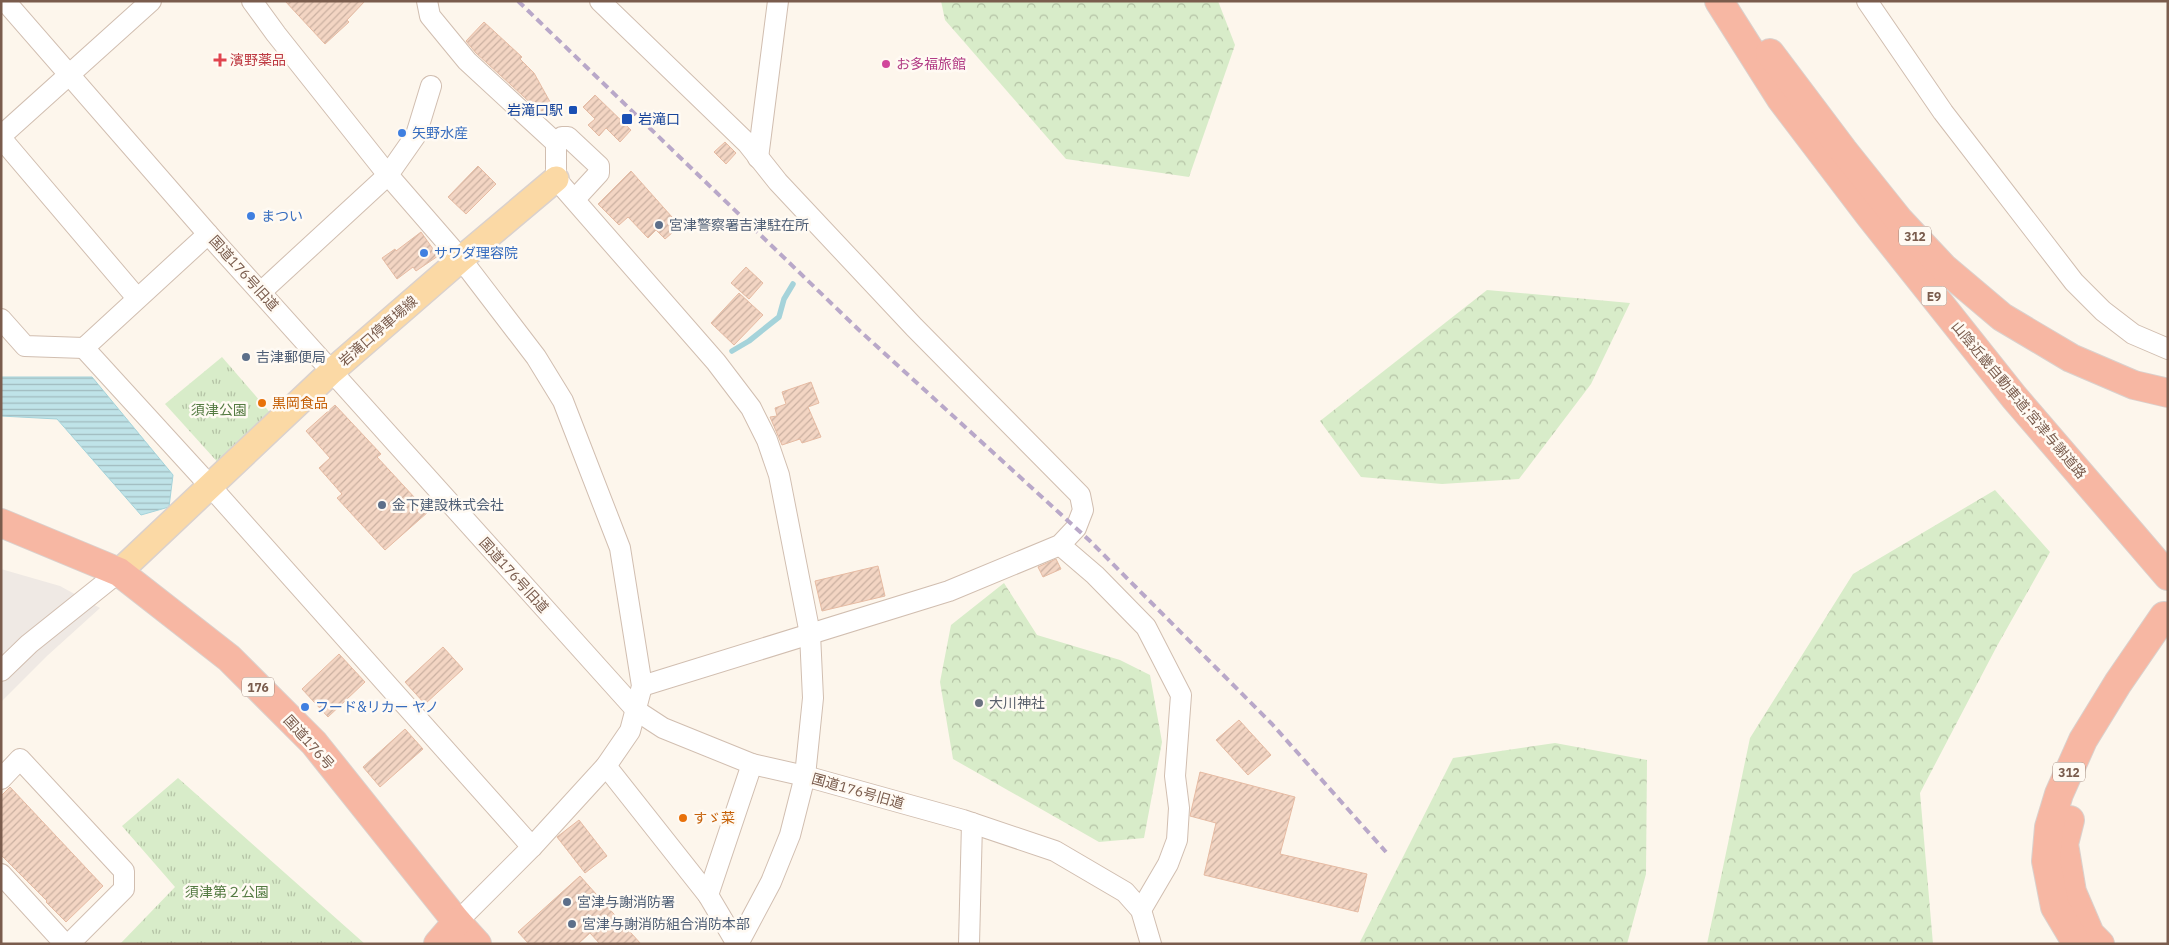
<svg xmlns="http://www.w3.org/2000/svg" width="2169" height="945" font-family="'IBM Plex Sans','Noto Sans JP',sans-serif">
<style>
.industrial{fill:#efe9e4}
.forest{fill:url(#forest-crowns)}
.park{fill:url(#park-tufts)}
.water{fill:url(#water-rules);stroke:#a5d3da}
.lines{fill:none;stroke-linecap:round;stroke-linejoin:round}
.stream{stroke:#a5d3da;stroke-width:5.5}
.building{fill:url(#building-hatch);stroke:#e6bba3}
.minor-casing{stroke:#d1beb0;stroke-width:22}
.major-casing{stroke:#dad1cd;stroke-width:28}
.highway-casing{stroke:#dad1cd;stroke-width:30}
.minor{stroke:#fff;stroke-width:20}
.major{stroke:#fbd9a5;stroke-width:25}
.highway{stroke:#f7b7a3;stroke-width:28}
.rail{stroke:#b9a8c9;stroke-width:4;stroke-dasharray:8 5;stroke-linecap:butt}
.health-dot{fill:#e0444e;stroke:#fffaf3;stroke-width:2}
.hotel-dot{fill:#d1479c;stroke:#fffaf3;stroke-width:2}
.transit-dot{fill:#1a4fb4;stroke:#fffaf3;stroke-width:2}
.shop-dot{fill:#3f7fe0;stroke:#fffaf3;stroke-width:2}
.service-dot{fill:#5c6f8a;stroke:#fffaf3;stroke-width:2}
.food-dot{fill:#e8710a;stroke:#fffaf3;stroke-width:2}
.worship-dot{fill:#6b7280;stroke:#fffaf3;stroke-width:2}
.labels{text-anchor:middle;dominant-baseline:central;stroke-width:5;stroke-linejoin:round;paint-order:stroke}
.shield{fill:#fffaf3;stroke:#a28b7f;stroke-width:1}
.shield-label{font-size:12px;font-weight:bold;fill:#7a5c4d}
.health-label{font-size:14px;fill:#be3a42;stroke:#fffaf3;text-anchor:start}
.hotel-label{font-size:14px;fill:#b23c85;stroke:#fffaf3;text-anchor:start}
.transit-label{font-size:14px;fill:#164399;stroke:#fffaf3;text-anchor:end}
.shop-label{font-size:14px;fill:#366cbe;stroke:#fffaf3;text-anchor:start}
.service-label{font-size:14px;fill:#4e5e75;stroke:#fffaf3;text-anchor:start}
.street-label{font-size:14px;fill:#7a5c4d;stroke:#fffaf3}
.food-label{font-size:14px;fill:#c56008;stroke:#fffaf3;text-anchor:start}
.park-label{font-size:14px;fill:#537a41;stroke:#fffaf3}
.worship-label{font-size:14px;fill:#5b616d;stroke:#fffaf3;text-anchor:start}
</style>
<defs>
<pattern id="forest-crowns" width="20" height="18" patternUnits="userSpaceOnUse" patternTransform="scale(1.25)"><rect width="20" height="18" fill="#d8ecc9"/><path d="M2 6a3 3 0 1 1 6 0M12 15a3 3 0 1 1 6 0" fill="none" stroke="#b4c2a5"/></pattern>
<pattern id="park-tufts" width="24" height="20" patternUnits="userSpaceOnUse" patternTransform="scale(1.25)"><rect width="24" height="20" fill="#d8ecc9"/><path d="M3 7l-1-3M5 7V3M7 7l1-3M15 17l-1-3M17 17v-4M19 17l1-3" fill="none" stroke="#b4c2a5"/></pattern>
<pattern id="water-rules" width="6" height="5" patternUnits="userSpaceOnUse" patternTransform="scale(1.25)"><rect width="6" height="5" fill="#bfe3e8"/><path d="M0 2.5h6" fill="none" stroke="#a0bbbe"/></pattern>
<pattern id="building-hatch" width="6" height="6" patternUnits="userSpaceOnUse" patternTransform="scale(1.25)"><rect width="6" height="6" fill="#f3d5c3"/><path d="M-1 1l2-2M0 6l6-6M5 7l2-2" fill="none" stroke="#cab0a1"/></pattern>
</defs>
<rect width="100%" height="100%" fill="#fdf6ec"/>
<!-- industrial -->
<path class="industrial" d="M1,569L60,586L100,608L48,655L1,702Z"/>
<!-- forest -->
<g class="forest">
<path d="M941,1H1218L1235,45L1189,177L1066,159L945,20Z"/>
<path d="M1487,290L1630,303L1591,384L1519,479L1442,484L1361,477L1320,421Z"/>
<path d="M1995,490L2050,552L1997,646L1920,793L1933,944H1707L1750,738L1853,574Z"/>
<path d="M1004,583L1037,635L1120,660L1150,675L1162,742L1144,838L1099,842L953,759L940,682L951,625Z"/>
<path d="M1555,743L1647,760L1646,874L1627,944H1359L1453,758Z"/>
</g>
<!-- park -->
<g class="park">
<path d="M222,357L273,416L222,467L165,404Z"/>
<path d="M178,778L365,944H120L175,887L122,826Z"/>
</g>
<!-- water -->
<path class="water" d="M1,377H92L173,475L169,507L141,515L57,419L1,416Z"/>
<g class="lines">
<!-- stream -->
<path class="stream" d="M732,351L749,341L779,317L784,299L793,284"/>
</g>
<!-- building -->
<g class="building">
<path d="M285,1H365L347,20L349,22L325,44Z"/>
<path d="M484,22L522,57L520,59L534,73L554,109L547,118L476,53L466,41Z"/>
<path d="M595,95L631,130L620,142L606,128L599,136L588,125L595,119L583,107Z"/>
<path d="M725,142L736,153L726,164L714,152Z"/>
<path d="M478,166L496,184L466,214L448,197Z"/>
<path d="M631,171L680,226L665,239L656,230L648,238L628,217L619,225L598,204Z"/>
<path d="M421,232L438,256L416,271L413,267L397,279L382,258L395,249L396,251Z"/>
<path d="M746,267L763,283L749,299L731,283Z"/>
<path d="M739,293L763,315L734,345L711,323Z"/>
<path d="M811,382L819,403L808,407L821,437L802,443L800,439L782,445L770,417L777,416L775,408L786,404L782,392Z"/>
<path d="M335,405L381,454L377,457L428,512L385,550L337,498L342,494L319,468L330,458L306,431Z"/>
<path d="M1056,559L1061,569L1043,577L1038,567Z"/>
<path d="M878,566L885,596L822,611L815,581Z"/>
<path d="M443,647L463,669L425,704L405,682Z"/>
<path d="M339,654L365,682L328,717L302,689Z"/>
<path d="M1239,720L1271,755L1248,775L1216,740Z"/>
<path d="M405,729L423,749L380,787L363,767Z"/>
<path d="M1200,772L1295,797L1280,854L1367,874L1358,912L1204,875L1216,823L1190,816Z"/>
<path d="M10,787L103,886L66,922L46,902L47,901L1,855V796Z"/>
<path d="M579,820L607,856L585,873L557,837Z"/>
<path d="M580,876L613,913L641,944H600L590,933L578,944H529L518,932Z"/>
</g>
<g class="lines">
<!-- minor casing -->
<g class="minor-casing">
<g id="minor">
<path d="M5,1L208,234L637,711L663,728L752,764L805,776L963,820L1055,851L1125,892L1141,910L1151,944"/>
<path d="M252,1L276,34L388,175L461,259L536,357L563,401L620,548L642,686L630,731L606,766L532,847L457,922"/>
<path d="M427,1L430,16L467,61L556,143V179L716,362L751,408L767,440L779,475L810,634L813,698L805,776L790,835L771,882L738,944"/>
<path d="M600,1L747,143L778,182L914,327L1080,495L1083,510L1076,528L1060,545L949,591L642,686"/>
<path d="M1867,1L1943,112L2074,282L2103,311L2133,334L2168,349"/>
<path d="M1,136L151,1"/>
<path d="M1,138L137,298"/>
<path d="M556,143L562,137H568L599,166V173L575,199"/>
<path d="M758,158L778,1"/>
<path d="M261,292L388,175L416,135L431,86"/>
<path d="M1,319L25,346L84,348L208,234"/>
<path d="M84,348L211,487L532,847"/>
<path d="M1060,545L1095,575L1146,627L1181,695L1175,776L1179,808L1177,840L1168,864L1141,910"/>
<path d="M1,671L29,644L119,572"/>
<path d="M606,766L708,895L737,944"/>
<path d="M1,779L20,759L124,871V889L69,944"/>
<path d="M1,874L65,944"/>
<path d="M708,895L752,764"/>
<path d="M969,944L972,823"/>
</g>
</g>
<!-- major casing -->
<g class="major-casing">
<path id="major" d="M119,572L332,371L461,259L556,179"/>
</g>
<!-- highway casing -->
<g class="highway-casing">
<g id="highway">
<path d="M1719,1L1781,99L1870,216L2014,397L2168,576"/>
<path d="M1770,53L1843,150L1899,220L1944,268L2002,317L2071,358L2134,385L2168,393"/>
<path d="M1,523L119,572L229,658L314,743L457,922L477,944"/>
<path d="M2070,820L2064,844L2072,892L2090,934L2100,944"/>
<path d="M438,944L457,922"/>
<path d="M2077,944L2055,907L2046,861L2049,827L2059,794L2083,740L2118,683L2164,616"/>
</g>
</g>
<!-- minor -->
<use href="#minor" class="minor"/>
<!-- major -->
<use href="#major" class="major"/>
<!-- highway -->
<use href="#highway" class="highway"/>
<!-- rail -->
<path class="rail" d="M518,1L860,331L1089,540L1272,724L1386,852"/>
</g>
<!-- markers -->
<path class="health-dot" d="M217.5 52.5h5v5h5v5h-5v5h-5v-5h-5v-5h5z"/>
<circle class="hotel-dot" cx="886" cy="64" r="5"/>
<g class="transit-dot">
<rect x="568" y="105" width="10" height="10" rx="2.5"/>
<rect x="621" y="113" width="12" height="12" rx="2.5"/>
</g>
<g class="shop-dot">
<circle cx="402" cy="133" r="5"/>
<circle cx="251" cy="216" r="5"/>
<circle cx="424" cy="253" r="5"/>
<circle cx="305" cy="707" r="5"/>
</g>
<g class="service-dot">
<circle cx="659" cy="225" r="5"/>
<circle cx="246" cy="357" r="5"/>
<circle cx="382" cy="505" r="5"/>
<circle cx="567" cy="902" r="5"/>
<circle cx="572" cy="924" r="5"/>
</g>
<g class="food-dot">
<circle cx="262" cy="403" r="5"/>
<circle cx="683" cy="818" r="5"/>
</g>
<circle class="worship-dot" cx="979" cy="703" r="5"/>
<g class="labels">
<!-- shield labels -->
<g class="shield">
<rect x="1899" y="226.5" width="32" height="19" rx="4"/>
<rect x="1921.5" y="286.5" width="25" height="19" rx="4"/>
<rect x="242" y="677.5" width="32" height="19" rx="4"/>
<rect x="2053" y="762.5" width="32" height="19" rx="4"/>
</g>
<g class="shield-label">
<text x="1915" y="236">312</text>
<text x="1934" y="296">E9</text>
<text x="258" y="687">176</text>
<text x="2069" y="772">312</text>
</g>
<!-- health labels -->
<g class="health-label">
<text x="230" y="60">濱野薬品</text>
</g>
<!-- hotel labels -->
<g class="hotel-label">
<text x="896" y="64">お多福旅館</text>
</g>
<!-- transit labels -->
<g class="transit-label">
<text x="563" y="110">岩滝口駅</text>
<text x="638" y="119" text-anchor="start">岩滝口</text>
</g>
<!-- shop labels -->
<g class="shop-label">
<text x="412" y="133">矢野水産</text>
<text x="261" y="216">まつい</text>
<text x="434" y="253">サワダ理容院</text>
<text x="315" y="707">フード&amp;リカー ヤノ</text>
</g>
<!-- service labels -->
<g class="service-label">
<text x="669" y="225">宮津警察署吉津駐在所</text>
<text x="256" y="357">吉津郵便局</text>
<text x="392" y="505">金下建設株式会社</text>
<text x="577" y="902">宮津与謝消防署</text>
<text x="582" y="924">宮津与謝消防組合消防本部</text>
</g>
<!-- street labels -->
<g class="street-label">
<text transform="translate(244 273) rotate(48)">国道176号旧道</text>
<text transform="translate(378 331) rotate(-41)">岩滝口停車場線</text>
<text transform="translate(2019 400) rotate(50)">山陰近畿自動車道;宮津与謝道路</text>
<text transform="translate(514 575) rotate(48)">国道176号旧道</text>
<text transform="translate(309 742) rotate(48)">国道176号</text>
<text transform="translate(858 791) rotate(16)">国道176号旧道</text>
</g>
<!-- food labels -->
<g class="food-label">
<text x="272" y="403">黒岡食品</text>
<text x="693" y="818">すゞ菜</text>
</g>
<!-- park labels -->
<g class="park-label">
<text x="219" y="410">須津公園</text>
<text x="227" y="892">須津第２公園</text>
</g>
<!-- worship labels -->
<g class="worship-label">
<text x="989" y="703">大川神社</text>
</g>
</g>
<!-- border -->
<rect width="2169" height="945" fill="none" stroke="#7a5c4d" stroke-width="5"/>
</svg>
